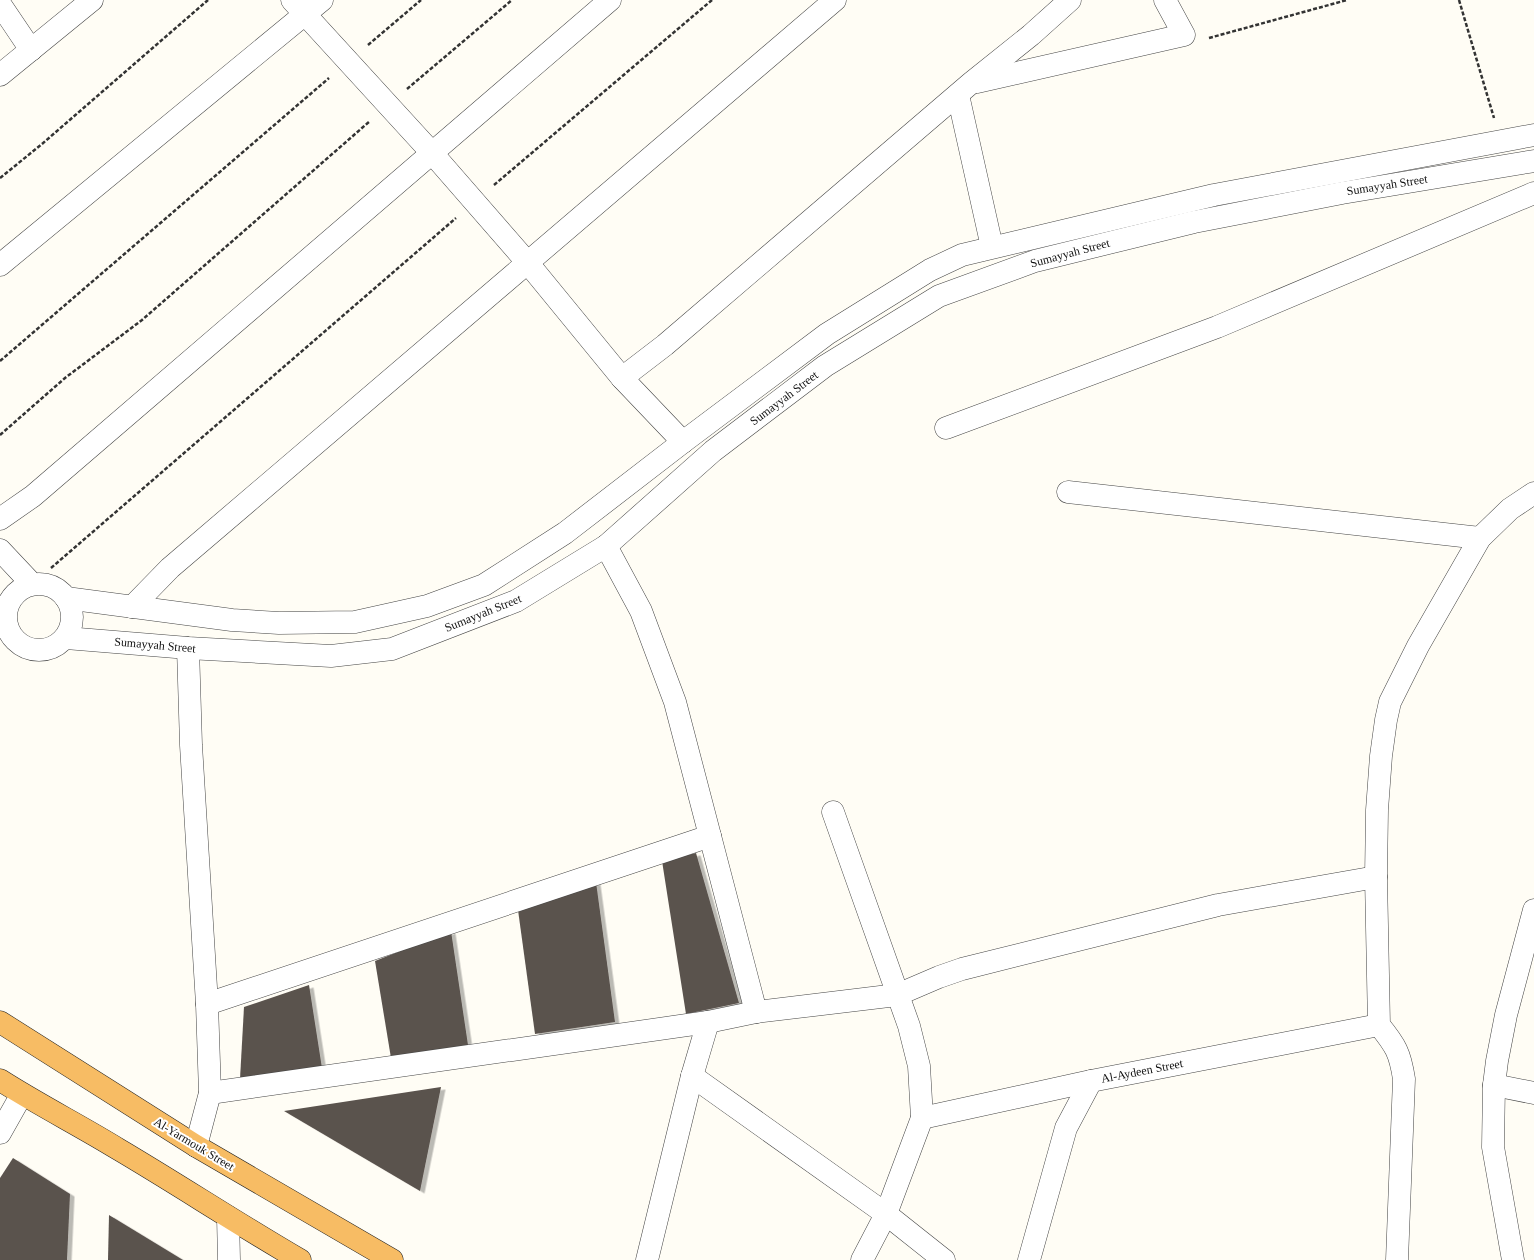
<svg xmlns="http://www.w3.org/2000/svg" width="1534" height="1260" font-family="'Times New Roman',serif">
<style>
.building{fill:#5a524d;filter:url(#shadow)}
.lines{fill:none;stroke-linecap:round;stroke-linejoin:round}
.minor-casing{stroke:#444;stroke-width:23}
.tertiary-casing{stroke:#444;stroke-width:23}
.trunk-casing{stroke:#222;stroke-width:23}
.path{stroke:#333;stroke-width:2.5;stroke-dasharray:4 2;stroke-linecap:butt}
.minor{stroke:#fff;stroke-width:22}
.tertiary{stroke:#fff;stroke-width:22}
.trunk{stroke:#f7bc64;stroke-width:22}
.labels{text-anchor:middle;dominant-baseline:central;stroke-width:4;stroke-linejoin:round;paint-order:stroke}
.street-label{font-size:12px;fill:#111;stroke:#fff}
</style>
<defs>
<filter id="shadow"><feDropShadow dx="4.5" dy="2.5" stdDeviation="0" flood-color="#0004"/></filter>
</defs>
<rect width="100%" height="100%" fill="#fffdf5"/>
<!-- building -->
<g class="building">
<path d="M696,853L739,1003L686,1014L662,861Z"/>
<path d="M596,882L615,1022L535,1034L518,910Z"/>
<path d="M451,931L468,1045L391,1058L375,961Z"/>
<path d="M309,985L322,1068L240,1079L244,1007Z"/>
<path d="M441,1087L420,1191L284,1111Z"/>
<path d="M13,1158L70,1194L67,1260H0V1178Z"/>
<path d="M109,1215L183,1260H108Z"/>
</g>
<g class="lines">
<!-- minor casing -->
<g class="minor-casing">
<g id="minor">
<path d="M292,0L432,153L527,262L622,378L683,442"/>
<path d="M0,4L31,50"/>
<path d="M0,75L92,0"/>
<path d="M977,82L1184,35L1165,0"/>
<path d="M958,95L992,247"/>
<path d="M0,265L322,0"/>
<path d="M622,378L665,345L971,83L1031,35L1070,0"/>
<path d="M946,428L1217,327L1534,193"/>
<path d="M1068,492L1480,538"/>
<path d="M0,519L33,496L610,0"/>
<path d="M606,546L641,611L675,702L756,1012"/>
<path d="M132,607L170,568L835,0"/>
<path d="M188,648L191,745L207,1004L210,1093L196,1146"/>
<path d="M833,812L909,1026L919,1066L922,1118"/>
<path d="M207,1004L710,836"/>
<path d="M692,1076L886,1214L944,1260"/>
<path d="M1494,1085L1534,1093"/>
<path d="M210,1093L708,1022L756,1012L897,995L939,977L962,969L1218,905L1376,877"/>
<path d="M0,1133L22,1094"/>
<path d="M228,1217L229,1260"/>
<path d="M647,1260L692,1076L708,1022"/>
<path d="M862,1260L886,1214L922,1118L1091,1081"/>
<path d="M1513,1260L1493,1147L1494,1085L1497,1061L1506,1015L1534,910"/>
</g>
</g>
<!-- tertiary casing -->
<g class="tertiary-casing">
<g id="tertiary">
<path d="M0,550L32,584"/>
<circle cx="39" cy="617" r="33"/>
<path d="M66,598L232,620L279,623L355,622L427,606L484,585L565,533L683,442L827,334L930,270L962,255L1214,195L1534,135"/>
<path d="M66,638L188,648L331,656L392,649L516,601L606,546L713,451L825,366L939,296L1035,261L1194,222L1342,193L1534,161"/>
<path d="M1029,1260L1066,1128L1091,1081L1379,1025"/>
<path d="M1397,1260L1404,1079C1400,1053 1396,1046 1379,1025L1376,877L1377,810L1381,756L1386,720L1390,702L1418,646L1480,538L1510,509L1534,493"/>
</g>
</g>
<!-- trunk casing -->
<g class="trunk-casing">
<g id="trunk">
<path d="M0,1022L196,1146L392,1260"/>
<path d="M0,1080C39,1105 79,1125 118,1149C179,1185 238,1224 300,1260"/>
</g>
</g>
<!-- path -->
<g class="path">
<path d="M1459,0L1494,118"/>
<path d="M1209,38L1347,0"/>
<path d="M368,45L421,0"/>
<path d="M407,89L512,0"/>
<path d="M0,178L42,144L208,0"/>
<path d="M494,185L712,0"/>
<path d="M0,361L329,78"/>
<path d="M0,435L65,378L142,320L370,121"/>
<path d="M51,568L456,218"/>
</g>
<!-- minor -->
<use href="#minor" class="minor"/>
<!-- tertiary -->
<use href="#tertiary" class="tertiary"/>
<!-- trunk -->
<use href="#trunk" class="trunk"/>
</g>
<g class="labels">
<!-- street labels -->
<g class="street-label">
<text transform="translate(1387 185) rotate(-9)">Sumayyah Street</text>
<text transform="translate(1070 253) rotate(-15)">Sumayyah Street</text>
<text transform="translate(784 398) rotate(-37)">Sumayyah Street</text>
<text transform="translate(483 613) rotate(-22)">Sumayyah Street</text>
<text transform="translate(155 645) rotate(5)">Sumayyah Street</text>
<text transform="translate(1142 1071) rotate(-11)">Al-Aydeen Street</text>
<text transform="translate(194 1144) rotate(31)">Al-Yarmouk Street</text>
</g>
</g>
</svg>
